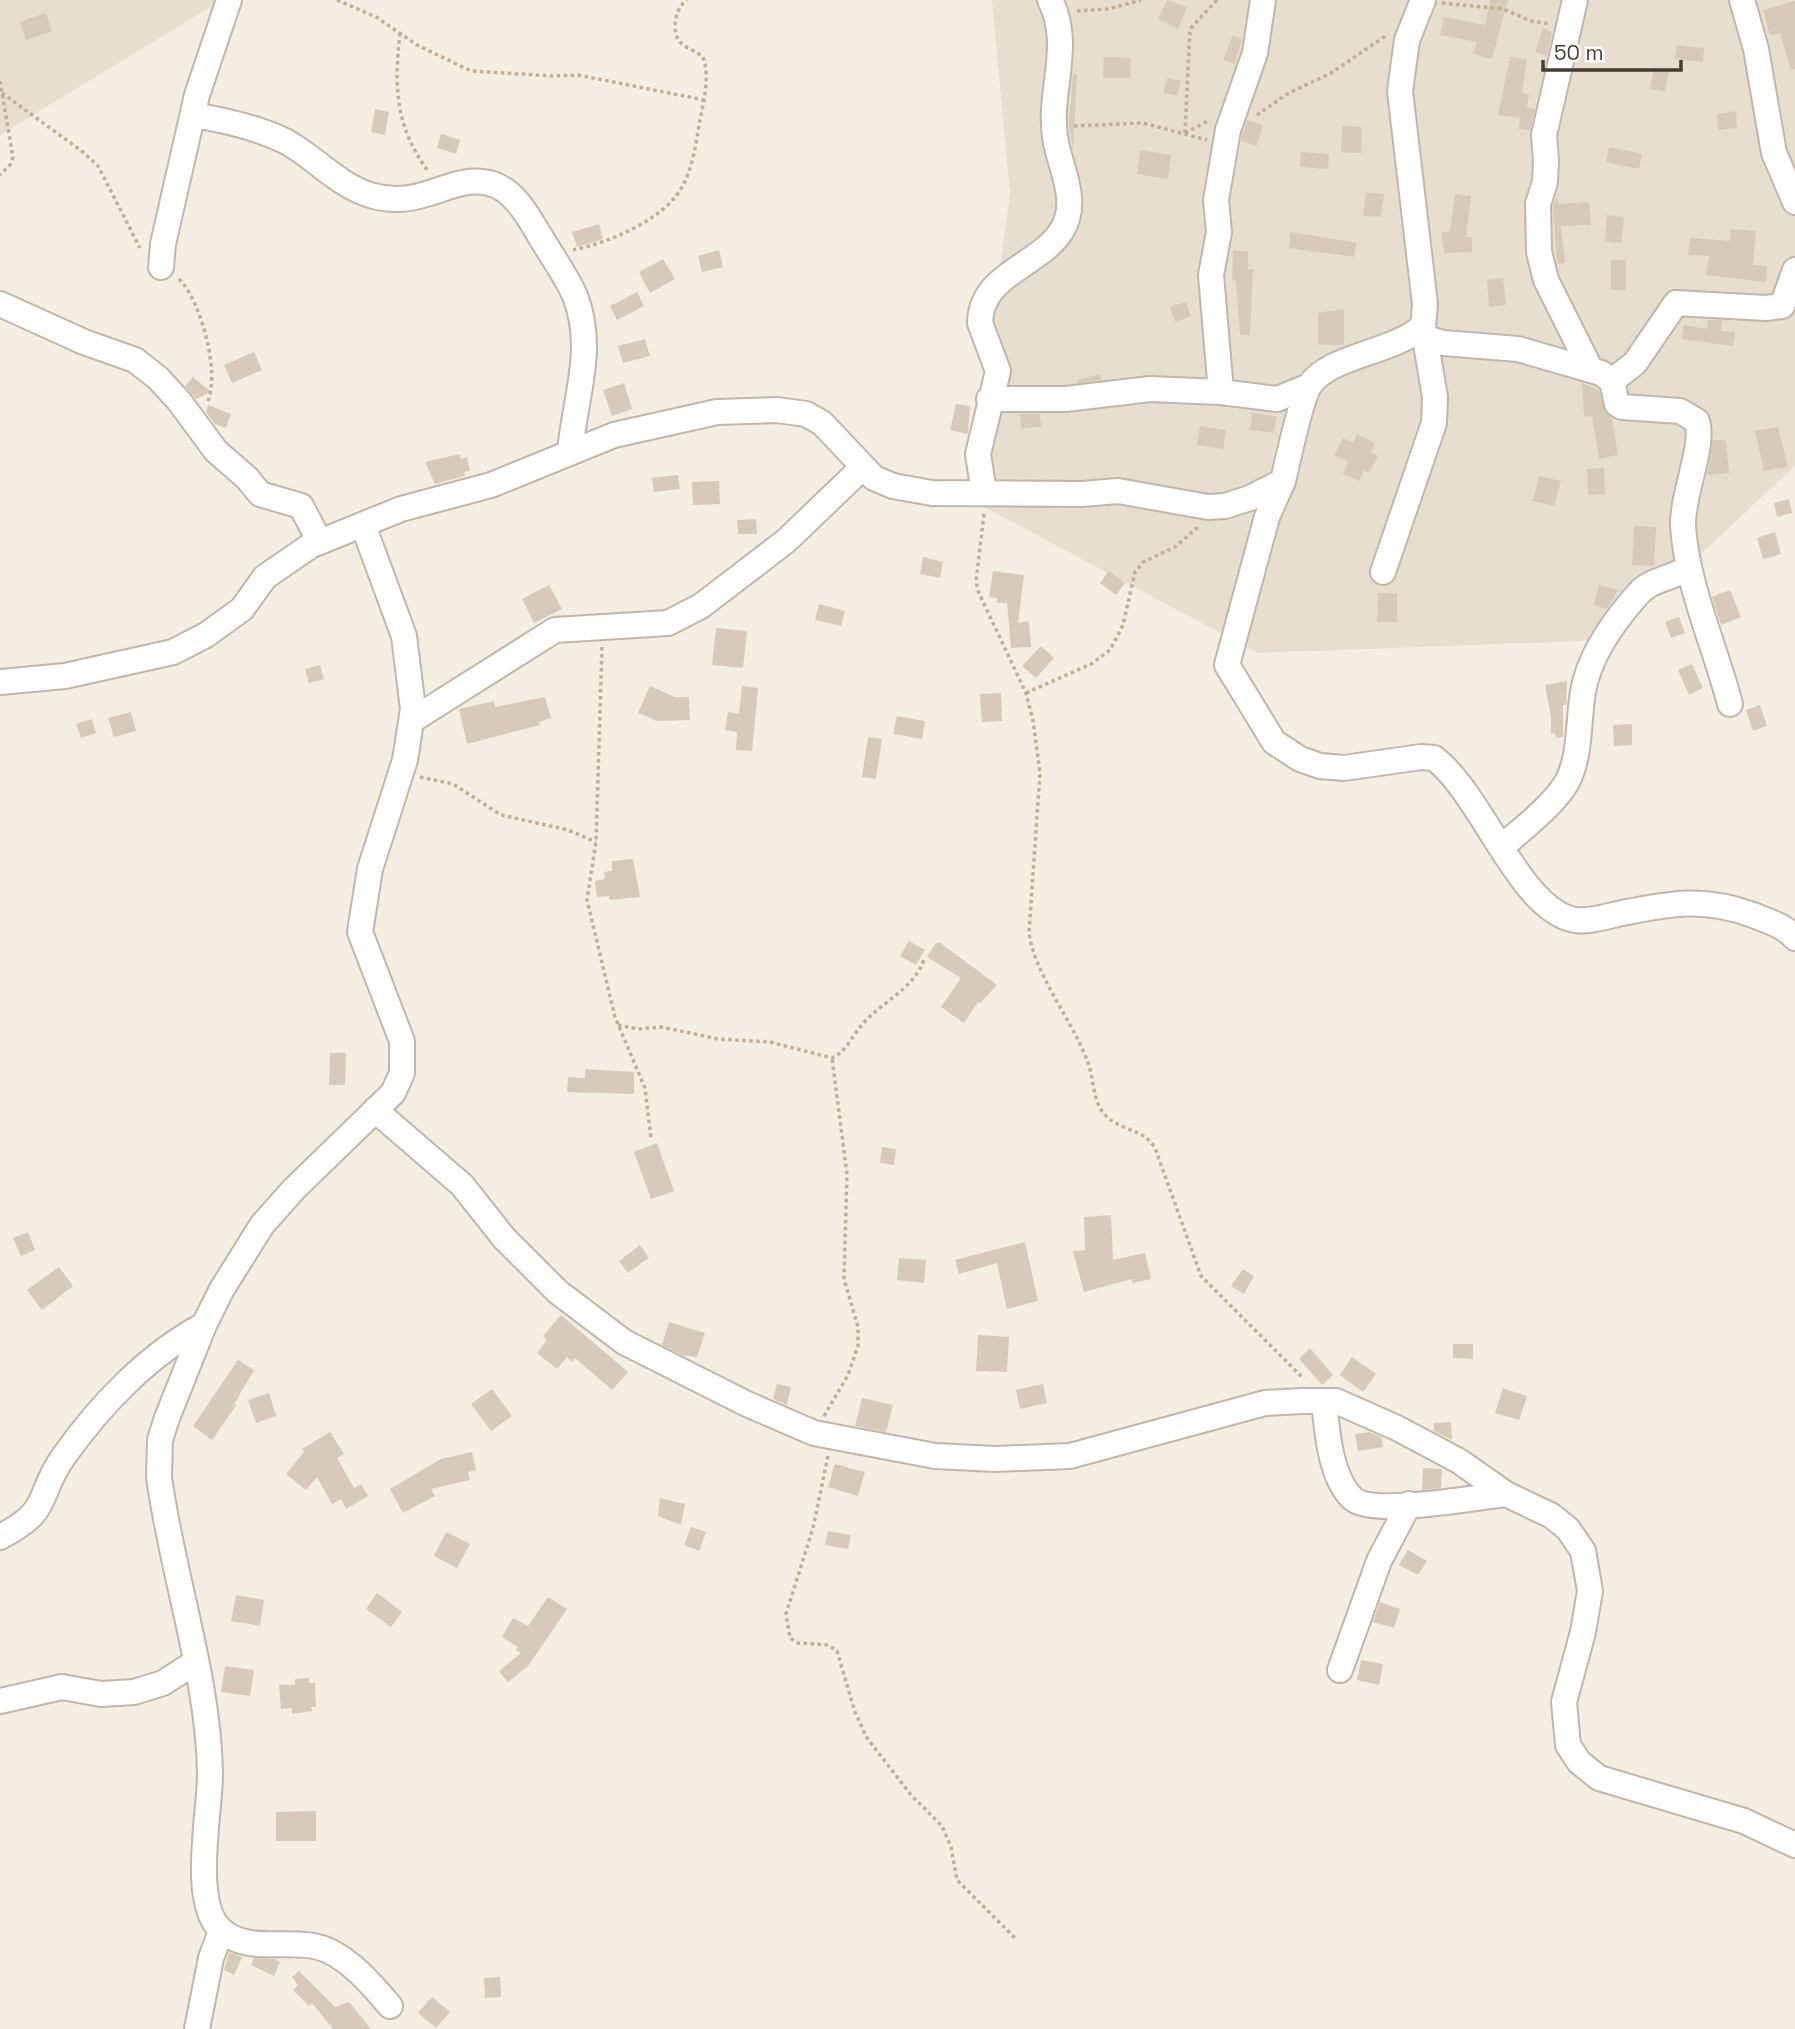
<svg xmlns="http://www.w3.org/2000/svg" width="1795" height="2029" font-family="'Space Grotesk',sans-serif">
<style>
.residential{fill:#e7ded0}
.building{fill:#d8caba}
.lines{fill:none;stroke-linecap:round;stroke-linejoin:round}
.minor-casing{stroke:#c2b7a7;stroke-width:28}
.path{stroke:#c2ae94;stroke-width:3.5;stroke-dasharray:3.5 3.5;stroke-linecap:butt}
.minor{stroke:#fff;stroke-width:24}
</style>
<rect width="100%" height="100%" fill="#f3ede2"/>
<!-- residential -->
<g class="residential">
<path d="M0,0H222L0,135Z"/>
<path d="M992,0H1795V466L1609,640L1258,653L969,499L1010,194Z"/>
</g>
<!-- building -->
<g class="building">
<path d="M1167,0L1187,7L1178,29L1158,19Z"/>
<path d="M1490,0H1508L1492,59L1473,54L1477,42L1440,35L1444,17L1485,25Z"/>
<path d="M1795,1V69L1791,70L1780,33L1770,36L1763,10Z"/>
<path d="M46,13L52,31L26,40L20,22Z"/>
<path d="M1543,28L1552,32L1547,56L1535,52Z"/>
<path d="M1233,35L1242,39L1235,64L1223,60Z"/>
<path d="M1677,45L1704,48L1703,62L1675,59Z"/>
<path d="M1104,57L1131,58L1130,78H1103Z"/>
<path d="M1510,57L1527,59L1522,93L1529,94L1527,108L1535,109L1530,130L1519,129L1520,118L1498,115Z"/>
<path d="M1654,68L1669,70L1665,92L1650,89Z"/>
<path d="M1073,74H1077L1073,150L1069,124Z"/>
<path d="M1167,78L1181,81L1177,96L1163,93Z"/>
<path d="M375,109L389,112L385,135L371,132Z"/>
<path d="M1736,111L1737,128L1718,130L1717,114Z"/>
<path d="M1247,120L1263,125L1257,146L1241,141Z"/>
<path d="M1342,126L1362,127L1361,153L1341,152Z"/>
<path d="M441,134L460,140L456,154L437,148Z"/>
<path d="M1609,147L1642,154L1639,169L1606,162Z"/>
<path d="M1140,150L1171,155L1168,179L1137,174Z"/>
<path d="M1301,152L1329,154L1328,169L1300,167Z"/>
<path d="M1366,192L1384,194L1381,217L1363,216Z"/>
<path d="M1455,194L1471,196L1466,237H1472V252L1444,253L1441,233L1450,231Z"/>
<path d="M1557,197L1559,204L1589,202L1591,225L1561,226L1565,263L1557,264L1553,206Z"/>
<path d="M1607,215L1624,217L1621,243L1605,242Z"/>
<path d="M599,224L603,239L577,247L572,232Z"/>
<path d="M1731,229L1756,231L1753,265L1767,266L1766,282L1706,275L1709,256L1688,255L1690,238L1730,241Z"/>
<path d="M1290,232L1357,243L1354,257L1289,248Z"/>
<path d="M719,250L723,267L702,272L698,256Z"/>
<path d="M1233,251H1248V269H1253L1250,335H1240L1236,280H1232Z"/>
<path d="M663,259L675,279L650,293L639,272Z"/>
<rect x="1611" y="260" width="15" height="30"/>
<path d="M1503,278L1506,305L1489,307L1487,280Z"/>
<path d="M637,292L644,306L617,320L610,306Z"/>
<path d="M1186,302L1191,316L1175,322L1170,307Z"/>
<path d="M1344,309V345H1318V313Z"/>
<path d="M1708,320H1722L1721,331L1735,332L1733,346L1682,339L1684,325L1707,329Z"/>
<path d="M645,339L650,356L623,363L618,346Z"/>
<path d="M254,352L262,370L232,383L224,365Z"/>
<path d="M1100,374L1101,380L1078,383V380Z"/>
<path d="M193,377L211,392L196,399L185,386Z"/>
<path d="M624,383L632,409L612,416L603,390Z"/>
<path d="M1582,383L1599,390L1605,412L1612,418L1618,455L1599,459L1592,416L1584,417Z"/>
<path d="M956,404L970,406L968,434L950,430Z"/>
<path d="M208,405L231,414L226,428L215,424L206,412Z"/>
<path d="M1252,413L1277,416L1274,433L1250,430Z"/>
<path d="M1020,414H1040L1041,427L1021,428Z"/>
<path d="M1200,426L1226,430L1223,449L1197,445Z"/>
<path d="M1778,427L1788,467L1764,471L1755,431Z"/>
<path d="M1357,434L1375,443L1371,452L1378,456L1369,473L1364,470L1359,481L1343,474L1348,462L1334,455L1343,438L1353,443Z"/>
<path d="M1713,440H1726L1729,473L1707,475Z"/>
<path d="M460,454L461,459L467,457L470,471L464,472L465,476L435,484L425,462Z"/>
<path d="M1604,468L1605,494L1588,495L1587,469Z"/>
<path d="M678,475L680,489L654,492L652,478Z"/>
<path d="M1539,476L1561,481L1554,506L1533,501Z"/>
<path d="M719,481L720,504L693,505L692,482Z"/>
<path d="M1789,499L1792,513L1777,517L1774,503Z"/>
<path d="M756,519L757,534H738L737,520Z"/>
<path d="M1634,526L1656,527L1654,566L1632,565Z"/>
<path d="M1775,532L1781,554L1763,559L1757,538Z"/>
<path d="M923,557L943,562L940,578L920,574Z"/>
<path d="M993,571L1024,575L1018,623L1029,621L1031,647L1011,648L1007,603H997V598L989,597Z"/>
<path d="M1109,571L1125,583L1116,595L1100,583Z"/>
<path d="M549,585L562,609L534,623L522,599Z"/>
<path d="M1599,585L1618,590L1607,609L1594,605Z"/>
<path d="M1730,590L1741,617L1721,625L1712,597Z"/>
<path d="M1378,593H1397V622H1377Z"/>
<path d="M819,604L845,611L841,626L815,620Z"/>
<path d="M1679,617L1685,633L1671,638L1665,622Z"/>
<path d="M716,628L747,631L743,668L712,665Z"/>
<path d="M1041,646L1054,658L1036,678L1022,666Z"/>
<path d="M1692,664L1703,688L1689,695L1678,670Z"/>
<path d="M320,665L324,679L309,683L305,669Z"/>
<path d="M1567,681L1566,705H1563V737L1556,738L1555,733L1551,734V717L1545,685Z"/>
<path d="M650,686L675,697H689L690,720L657,721L638,713Z"/>
<path d="M742,686L758,688L752,751L736,750L737,732L725,730L728,712L739,714Z"/>
<path d="M1001,693L1002,721L982,722L980,694Z"/>
<path d="M545,697L551,718L539,722L540,725L467,744L459,709L494,701L495,707Z"/>
<path d="M1760,705L1767,726L1753,731L1746,710Z"/>
<path d="M131,712L136,731L114,737L108,718Z"/>
<path d="M897,716L925,721L922,739L893,734Z"/>
<path d="M92,719L96,733L81,738L76,724Z"/>
<path d="M1632,724V745L1614,746L1613,725Z"/>
<path d="M868,737L882,739L876,779L862,777Z"/>
<path d="M633,859L640,897L610,900L609,896L597,897L595,881L605,879L604,872L612,871V861Z"/>
<path d="M909,941L925,950L916,965L900,956Z"/>
<path d="M939,942L997,985L980,1003L978,1002L964,1023L941,1007L961,978L927,957L935,944Z"/>
<path d="M330,1053H346L345,1085H329Z"/>
<path d="M585,1069L634,1072V1094L567,1092L568,1077L585,1078Z"/>
<path d="M657,1143L674,1191L651,1199L634,1152Z"/>
<path d="M882,1147L896,1149L894,1165L880,1163Z"/>
<path d="M1111,1215L1113,1260L1145,1253L1151,1279L1133,1283L1132,1279L1084,1292L1073,1251L1085,1250L1084,1217Z"/>
<path d="M28,1232L35,1250L21,1256L13,1238Z"/>
<path d="M1025,1242L1038,1301L1007,1309L997,1263L959,1274L955,1260Z"/>
<path d="M640,1245L649,1258L628,1273L619,1261Z"/>
<path d="M899,1258L926,1260L924,1283L897,1280Z"/>
<path d="M59,1267L73,1286L42,1310L27,1290Z"/>
<path d="M1243,1269L1254,1276L1244,1294L1231,1286Z"/>
<path d="M561,1315L628,1372L612,1390L575,1358L572,1362L567,1357L557,1369L537,1353L547,1340L543,1336Z"/>
<path d="M669,1322L705,1333L697,1357L682,1355L662,1345Z"/>
<path d="M978,1335L1009,1337L1007,1372L976,1371Z"/>
<path d="M1453,1344H1473V1359L1453,1358Z"/>
<path d="M1310,1348L1333,1375L1322,1385L1299,1359Z"/>
<path d="M1352,1357L1376,1374L1363,1392L1340,1375Z"/>
<path d="M238,1360L254,1370L233,1406L237,1404L212,1440L193,1426Z"/>
<path d="M777,1384L791,1387L787,1405L773,1399Z"/>
<path d="M1043,1384L1047,1403L1020,1409L1016,1390Z"/>
<path d="M1503,1388L1527,1396L1519,1420L1495,1413Z"/>
<path d="M492,1389L512,1416L491,1431L471,1404Z"/>
<path d="M269,1393L276,1416L256,1423L248,1400Z"/>
<path d="M862,1398L893,1405L886,1432L855,1426Z"/>
<path d="M1451,1422L1452,1440L1434,1431V1423Z"/>
<path d="M330,1432L344,1454L337,1458L354,1488L361,1484L368,1496L346,1509L341,1499L332,1504L317,1477L306,1490L286,1474L304,1452L302,1449Z"/>
<path d="M1369,1432L1381,1437L1383,1447L1358,1451L1355,1434Z"/>
<path d="M472,1452L476,1470L468,1472L470,1480L431,1489L435,1496L403,1513L390,1489L441,1459Z"/>
<path d="M835,1464L865,1472L858,1496L828,1487Z"/>
<path d="M1423,1468L1442,1469L1441,1488L1422,1490Z"/>
<path d="M660,1498L685,1504L681,1525L658,1516Z"/>
<path d="M691,1527L706,1532L699,1551L684,1545Z"/>
<path d="M828,1531L851,1535L848,1549L825,1545Z"/>
<path d="M446,1532L470,1544L457,1568L434,1556Z"/>
<path d="M1408,1550L1427,1561L1418,1575L1399,1565Z"/>
<path d="M377,1593L402,1612L391,1627L366,1609Z"/>
<path d="M236,1595L264,1600L260,1626L231,1621Z"/>
<path d="M548,1597L567,1609L528,1666L508,1682L499,1671L521,1653L516,1650L518,1647L502,1637L513,1618L528,1626Z"/>
<path d="M1380,1602L1400,1609L1394,1628L1373,1622Z"/>
<path d="M1361,1660L1383,1664L1379,1685L1357,1680Z"/>
<path d="M225,1666L254,1670L250,1696L221,1692Z"/>
<path d="M309,1678V1683H315L316,1707H311L312,1711L292,1714V1708L281,1709L279,1685H295V1679Z"/>
<path d="M316,1811V1841H276V1812Z"/>
<path d="M229,1952L242,1957L234,1975L224,1970Z"/>
<path d="M254,1958L275,1959L280,1962L274,1976L251,1965Z"/>
<path d="M299,1971L335,2007L349,2002L371,2029H333L312,2003L309,2006L293,1990L298,1985L292,1977Z"/>
<path d="M500,1977L501,1997L485,1998L484,1978Z"/>
<path d="M432,1997L450,2012L436,2028L418,2013Z"/>
</g>
<g class="lines">
<!-- minor casing -->
<g class="minor-casing">
<g id="minor">
<path d="M1575,0L1544,135L1546,161L1545,182L1538,204L1539,252L1546,280L1591,370"/>
<path d="M1742,0L1756,49L1774,153L1795,202"/>
<path d="M193,115C224,120 256,127 285,141C315,157 336,184 370,195C422,211 449,174 489,183C514,189 528,216 540,236C551,255 566,275 575,296C596,349 574,400 570,453"/>
<path d="M161,267L163,244L197,95L229,0"/>
<path d="M0,304L84,342L135,360L158,378L179,401L216,451L247,478L260,494L301,506L320,542"/>
<path d="M1425,338L1444,343L1518,349L1601,373L1612,381L1617,404L1622,407L1680,411L1697,421C1705,445 1682,494 1683,526C1687,586 1715,646 1730,704"/>
<path d="M1612,381L1635,363L1676,303L1766,308L1782,306L1795,270"/>
<path d="M1221,392L1211,275L1219,232L1216,200L1228,130L1255,53L1263,0"/>
<path d="M989,399H1066L1150,389L1221,392L1277,399L1309,386"/>
<path d="M1283,481L1267,517L1227,665L1274,742L1300,759L1320,766L1344,768L1421,757L1434,758C1482,794 1520,911 1575,920C1590,922 1608,916 1622,913C1672,903 1704,897 1753,915C1768,921 1785,926 1795,938"/>
<path d="M984,493L978,454L998,371L980,323C981,273 1039,267 1062,230C1079,202 1062,172 1056,143C1046,94 1074,47 1050,0"/>
<path d="M363,525L404,636L413,709L405,760L370,869L360,932L402,1041V1073L393,1093L294,1189L262,1225L222,1289L204,1325L167,1418L160,1440L159,1477C172,1574 209,1678 210,1774C210,1813 191,1901 220,1929C247,1956 295,1936 327,1950C353,1962 372,1985 390,2006"/>
<path d="M1383,572L1434,423L1435,397L1423,326"/>
<path d="M0,682L65,676L173,652L206,635L242,609L265,577L310,546L401,509L491,485L614,435L717,412L777,410L806,414L822,423L874,478L893,486L932,493L1082,494L1118,491L1208,507L1225,506L1250,498L1283,481C1288,460 1300,402 1309,386C1329,355 1394,353 1423,326L1425,304L1400,91L1407,40L1423,0"/>
<path d="M414,719L555,630L668,623L701,606L786,541L862,468"/>
<path d="M1502,847C1524,827 1552,807 1567,782C1581,756 1578,720 1583,692C1589,655 1614,621 1638,594C1652,578 1673,579 1689,567"/>
<path d="M375,1110L462,1185L504,1238L558,1292L624,1342L747,1404L814,1433L935,1456L995,1459L1070,1456L1265,1403L1302,1401H1336L1397,1428L1459,1461L1506,1494L1552,1516L1568,1529L1583,1551L1590,1591L1583,1632L1564,1702L1568,1745L1579,1762L1599,1778L1744,1821L1795,1845"/>
<path d="M1324,1401C1327,1431 1330,1476 1352,1498C1371,1517 1478,1497 1506,1494"/>
<path d="M0,1537C54,1509 35,1496 64,1456C100,1405 149,1354 204,1325"/>
<path d="M1340,1670L1379,1561L1409,1504"/>
<path d="M0,1701L62,1687L101,1694L134,1692L163,1683L194,1663"/>
<path d="M197,2029L211,1958L221,1931"/>
</g>
</g>
<!-- path -->
<g class="path">
<path d="M337,0L376,17L417,45L471,71L553,76L578,75L704,100"/>
<path d="M1442,3L1503,9L1531,21L1550,24"/>
<path d="M1077,11L1108,9L1141,0"/>
<path d="M400,33C394,87 395,126 428,171"/>
<path d="M0,81L13,157L10,165L0,175"/>
<path d="M2,93L83,152L98,166L140,248"/>
<path d="M1257,115L1287,94L1331,73L1387,35"/>
<path d="M1074,126L1143,123L1207,140"/>
<path d="M1185,133L1208,121"/>
<path d="M1185,133L1190,29L1217,0"/>
<path d="M573,250C608,243 664,220 682,187C693,168 696,142 700,120C704,100 710,77 703,57C696,51 685,48 679,41C671,29 676,7 687,0"/>
<path d="M179,279C201,300 221,375 207,403"/>
<path d="M984,514L976,581L978,591L1026,693L1033,721L1040,773L1029,932C1034,974 1071,1018 1087,1060C1094,1077 1092,1102 1106,1116C1121,1131 1143,1128 1155,1148L1201,1276L1304,1379"/>
<path d="M602,647L596,842L587,900L615,1017L645,1088L651,1138"/>
<path d="M1026,693L1091,664L1110,650L1123,625L1135,572L1143,562L1175,547L1198,527"/>
<path d="M420,777L453,784L501,815L568,830L596,842"/>
<path d="M618,1025L638,1029L662,1027L718,1039L770,1042L832,1058C845,1053 852,1036 861,1026C879,1003 915,989 924,959"/>
<path d="M824,1416L848,1375L858,1346V1327L844,1279L847,1174L832,1058"/>
<path d="M828,1456L813,1528L786,1614L790,1638L798,1643L828,1645L837,1651L855,1712L867,1738L911,1795L942,1826L951,1847L957,1880L1017,1940"/>
</g>
<!-- minor -->
<use href="#minor" class="minor"/>
</g>
<!-- scale -->
<path d="M1543 60v10h138v-10" fill="none" stroke="#453c32" stroke-width="3.5"/>
<text x="1554" y="60" font-size="21" fill="#453c32" stroke="#ffffff" stroke-width="5" paint-order="stroke">50 m</text>
</svg>
